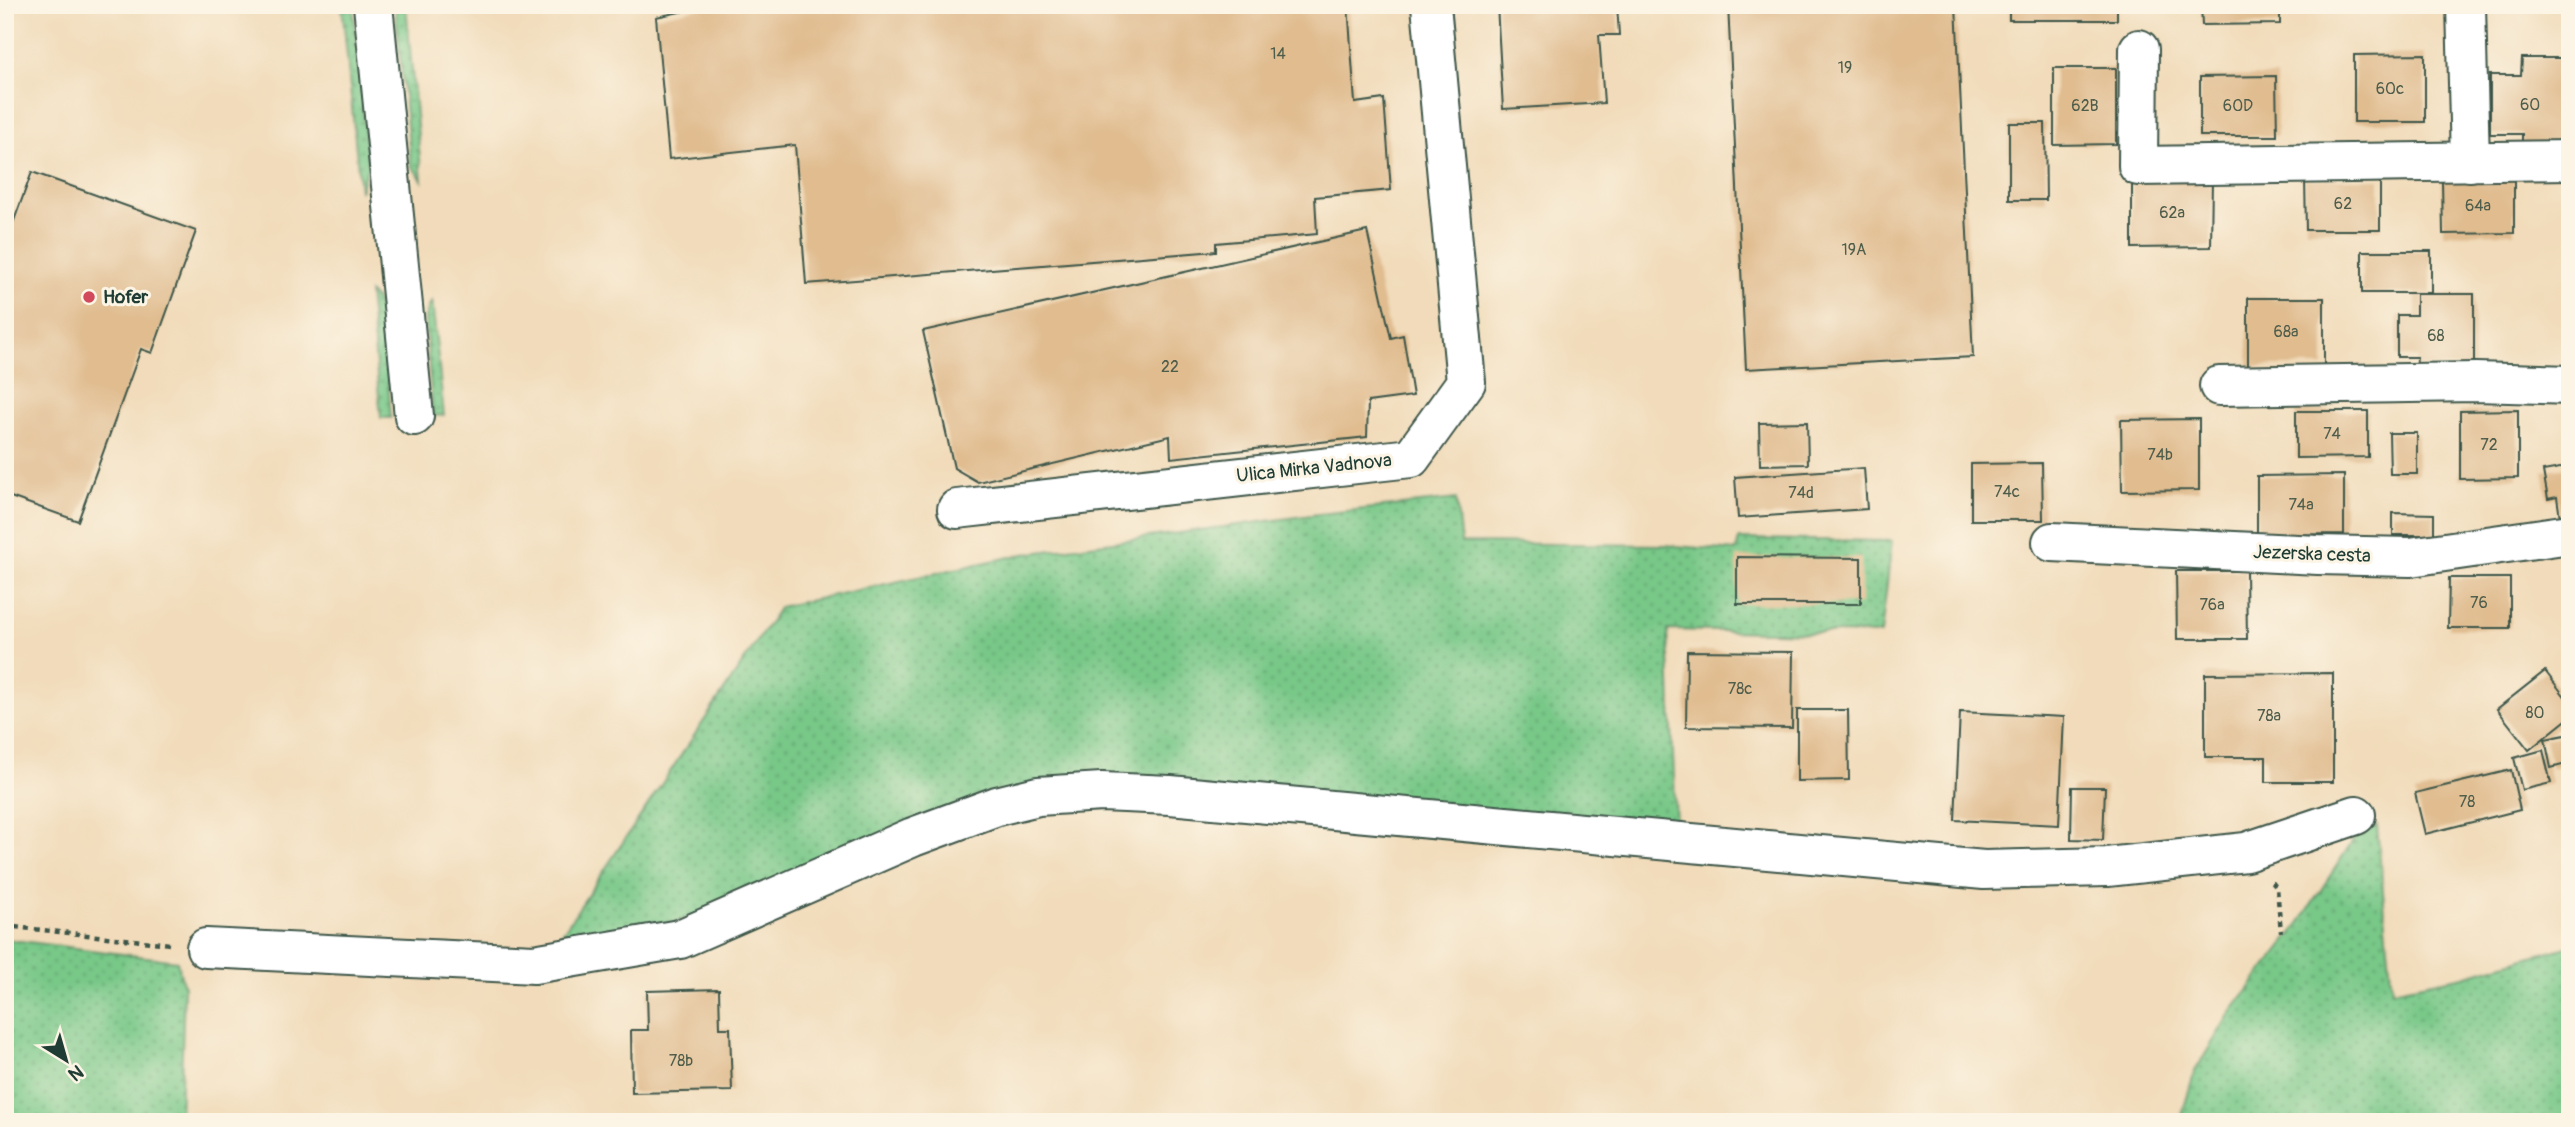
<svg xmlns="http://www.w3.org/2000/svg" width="2575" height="1127" font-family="Pangolin,sans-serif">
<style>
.grass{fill:url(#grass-dots);stroke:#4c825e;stroke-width:2}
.building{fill:#e0bc8f}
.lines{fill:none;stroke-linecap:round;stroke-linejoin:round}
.minor-casing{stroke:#3e5548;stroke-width:42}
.path{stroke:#3e5548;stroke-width:4.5;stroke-dasharray:5 5;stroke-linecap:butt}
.minor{stroke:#fff;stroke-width:38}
.poi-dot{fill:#d1495b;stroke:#fcf5e5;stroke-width:2.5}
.labels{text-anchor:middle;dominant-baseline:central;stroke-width:6;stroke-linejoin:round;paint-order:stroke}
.number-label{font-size:16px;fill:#4f5d4b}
.poi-label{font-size:19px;font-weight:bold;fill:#1f3d34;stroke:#fcf5e5;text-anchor:start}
.street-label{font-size:19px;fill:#1f3d34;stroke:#fcf5e5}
</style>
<defs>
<pattern id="grass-dots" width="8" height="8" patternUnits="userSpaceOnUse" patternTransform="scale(1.75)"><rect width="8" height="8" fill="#78c888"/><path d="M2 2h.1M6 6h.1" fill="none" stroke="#62a470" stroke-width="1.8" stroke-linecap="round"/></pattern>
</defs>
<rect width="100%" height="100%" fill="#fcf5e5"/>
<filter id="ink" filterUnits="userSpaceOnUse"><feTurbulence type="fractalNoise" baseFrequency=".0143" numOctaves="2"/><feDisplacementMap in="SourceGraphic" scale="14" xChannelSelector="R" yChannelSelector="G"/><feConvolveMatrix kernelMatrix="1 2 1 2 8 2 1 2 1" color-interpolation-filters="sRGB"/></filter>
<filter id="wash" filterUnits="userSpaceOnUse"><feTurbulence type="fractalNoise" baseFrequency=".00686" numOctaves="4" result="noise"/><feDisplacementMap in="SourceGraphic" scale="28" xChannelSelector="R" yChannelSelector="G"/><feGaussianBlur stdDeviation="1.57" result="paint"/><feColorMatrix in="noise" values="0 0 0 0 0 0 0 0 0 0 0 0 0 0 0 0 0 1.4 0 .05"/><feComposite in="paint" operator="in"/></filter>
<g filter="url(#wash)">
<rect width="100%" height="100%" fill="#f1dbba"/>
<!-- grass -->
<g class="grass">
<path d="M342,5H353L368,166L360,191Z"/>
<path d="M395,5H406L422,180L411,165Z"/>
<path d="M369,293L377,301L383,321L391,418H381Z"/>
<path d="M432,300L444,415L433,416L425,317Z"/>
<path d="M1456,499L1461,543L1664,545L1736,551L1739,539L1892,541L1881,634L1668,630L1676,826L1099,783L649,931L553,947L780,607L1024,554L1319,514Z"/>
<path d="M2377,826L2392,990L2464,976L2570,945V1122H2180L2194,1073L2229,1015L2297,927L2359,831Z"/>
<path d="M5,939L177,961L184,987L180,1122H5Z"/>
</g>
<g id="blocks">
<!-- building -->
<g class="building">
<path d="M494,5H523V7L499,10Z"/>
<path d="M713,5H1348L1355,103L1384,99L1391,190L1315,197L1317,234L1216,243V251L806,284L795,145L669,159L656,17Z"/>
<path d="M1497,5H1617L1619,35H1599L1604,103L1503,109Z"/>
<path d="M1728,5H1956L1973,357L1746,369Z"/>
<rect x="2009" y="5" width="108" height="15"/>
<path d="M2201,5H2280V24L2202,25Z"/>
<path d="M2425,54V122H2354V55Z"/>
<path d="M2522,58H2570V152H2522V134H2490V75H2521Z"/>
<path d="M2054,68H2116V144L2054,145Z"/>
<path d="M2276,76L2277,136H2200V77Z"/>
<path d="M2009,123H2045L2046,200H2009Z"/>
<path d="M32,172L196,231L152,353L141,349L78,521L5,495V245Z"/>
<path d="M2132,179H2212L2211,247L2132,248Z"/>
<path d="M2305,179H2380V230H2306Z"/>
<path d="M2442,180H2514V233L2443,234Z"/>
<path d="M1367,231L1391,338L1403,335L1413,396L1368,402L1367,437L1171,458L1170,436L978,482L954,468L923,331Z"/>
<rect x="2362" y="251" width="69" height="42"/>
<path d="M2416,294H2474V367H2416L2417,357H2397V315H2416Z"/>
<rect x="2248" y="298" width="76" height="68"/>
<path d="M2518,410V478L2460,479V411Z"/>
<path d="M2296,411H2368V457L2296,458Z"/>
<path d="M2199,419V490L2122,491L2121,420Z"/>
<path d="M1807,422L1808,464L1760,465L1759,423Z"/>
<path d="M2389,433H2417V474H2390Z"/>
<path d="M2570,457V517L2560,518L2557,497L2548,499L2543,471L2566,467L2565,458Z"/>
<path d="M2042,463L2043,520H1971V464Z"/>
<path d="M1864,468L1867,509L1738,518L1735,477Z"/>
<path d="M2344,475V534L2257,535V476Z"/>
<path d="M2393,513L2434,514V535H2393Z"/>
<path d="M1737,557L1861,558V604H1737Z"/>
<path d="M2176,571H2246L2247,639H2177Z"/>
<path d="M2449,578H2510V628H2448Z"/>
<path d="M1687,651L1793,652L1792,728L1686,727Z"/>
<path d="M2545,671L2570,703V717L2529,750L2497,709Z"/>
<path d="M2333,673V782H2266V757H2205V674Z"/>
<path d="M1797,710H1848L1849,780L1797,781Z"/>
<path d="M1960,712L2064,717L2059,825L1955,820Z"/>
<path d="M2570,734V763L2551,768L2545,739Z"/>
<path d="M2543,750L2551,783L2522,790L2514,758Z"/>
<path d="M2511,770L2520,810L2425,834L2415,793Z"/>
<path d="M2072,787H2105L2103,840L2071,839Z"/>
<path d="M719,989L720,1028H730L732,1091L632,1093L631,1030H648L647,991Z"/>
</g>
</g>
</g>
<g filter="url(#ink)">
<use href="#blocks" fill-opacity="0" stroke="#3e5548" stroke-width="2"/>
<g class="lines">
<!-- minor casing -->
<g class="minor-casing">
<g id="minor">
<path d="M373,5L414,416"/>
<path d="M2466,5L2470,162"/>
<path d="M2139,49L2138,166L2570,160"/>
<path d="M2219,386L2476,382L2570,385"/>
<path d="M957,509L1411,458L1466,382L1431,5"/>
<path d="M2052,542L2318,555L2410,557L2570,534"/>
<path d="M206,948L534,964L680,939L913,837L997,806L1038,796L1102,792L1170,795L1984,870L2107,867L2246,852L2356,815"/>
</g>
</g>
<!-- path -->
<g class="path">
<path d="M2272,882L2277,888L2281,932"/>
<path d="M5,926L170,944"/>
</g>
<!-- minor -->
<use href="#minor" class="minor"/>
</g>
</g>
<!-- markers -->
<circle class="poi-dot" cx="89" cy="297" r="7"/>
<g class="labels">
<!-- number labels -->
<g class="number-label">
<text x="1278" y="54">14</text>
<text x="1845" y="68">19</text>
<text x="2390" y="89">60c</text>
<text x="2530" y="105">60</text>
<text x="2085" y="106">62B</text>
<text x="2238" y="106">60D</text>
<text x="2343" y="204">62</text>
<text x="2478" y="206">64a</text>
<text x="2172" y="213">62a</text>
<text x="1854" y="250">19A</text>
<text x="2286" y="332">68a</text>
<text x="2436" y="336">68</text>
<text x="1170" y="367">22</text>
<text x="2332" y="434">74</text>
<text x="2489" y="445">72</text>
<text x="2160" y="455">74b</text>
<text x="2007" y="492">74c</text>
<text x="1801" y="493">74d</text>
<text x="2301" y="505">74a</text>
<text x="2479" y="603">76</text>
<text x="2212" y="605">76a</text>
<text x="1740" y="689">78c</text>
<text x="2535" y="713">80</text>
<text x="2269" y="716">78a</text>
<text x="2467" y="802">78</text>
<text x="681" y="1061">78b</text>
</g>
<!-- poi labels -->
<g class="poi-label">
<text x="103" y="297">Hofer</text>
</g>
<!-- street labels -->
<g class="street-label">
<text transform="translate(1314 468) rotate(-6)">Ulica Mirka Vadnova</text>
<text transform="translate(2312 554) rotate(2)">Jezerska cesta</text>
</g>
</g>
<!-- margin -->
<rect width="2575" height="1127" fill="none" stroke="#fcf5e5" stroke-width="28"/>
<!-- north arrow -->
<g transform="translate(66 1060) rotate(143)" stroke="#fcf5e5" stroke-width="5" paint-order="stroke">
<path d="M0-5L12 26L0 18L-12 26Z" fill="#1f3d34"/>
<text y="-10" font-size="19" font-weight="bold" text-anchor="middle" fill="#1f3d34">N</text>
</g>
</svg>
